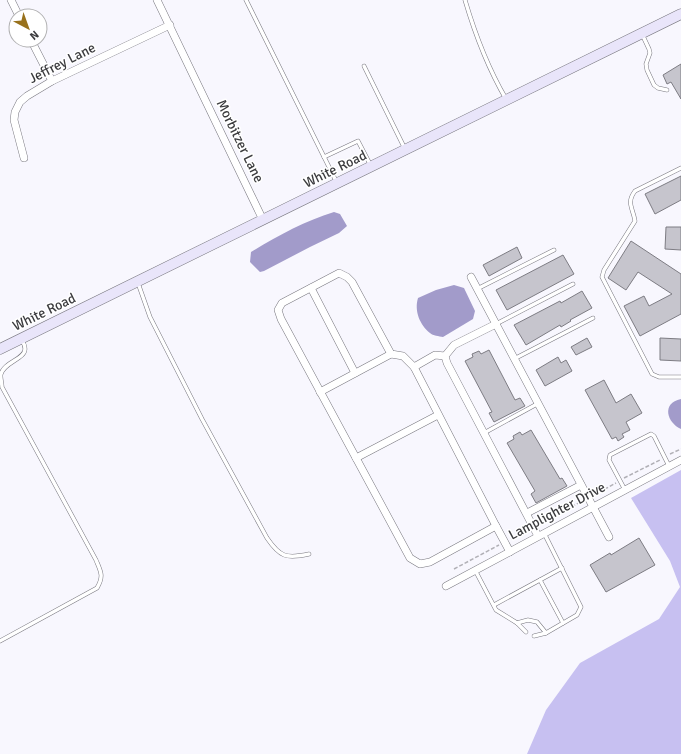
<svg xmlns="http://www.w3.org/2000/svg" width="681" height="754" font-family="Signika,sans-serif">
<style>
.forest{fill:#c7c0f1}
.water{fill:#a29bca}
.building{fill:#c6c5cd;stroke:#7d7c83}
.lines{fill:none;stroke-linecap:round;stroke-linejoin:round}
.lane-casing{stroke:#78777f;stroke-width:4.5}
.street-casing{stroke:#78777f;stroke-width:8}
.secondary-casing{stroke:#78777f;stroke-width:11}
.path{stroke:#b1b0b6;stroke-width:1.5;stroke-dasharray:4 2;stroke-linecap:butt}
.lane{stroke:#fff;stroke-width:3.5}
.street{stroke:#fff;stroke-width:7}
.secondary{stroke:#e9e5fa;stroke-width:10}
.labels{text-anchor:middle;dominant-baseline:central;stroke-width:3;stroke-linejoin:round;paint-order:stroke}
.street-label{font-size:14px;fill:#3c3c3f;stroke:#fff}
</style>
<rect width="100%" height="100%" fill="#f8f7fe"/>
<!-- forest -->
<path class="forest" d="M681,470V754H527L546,710L580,663L659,619L680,587L670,561L631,498Z"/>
<!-- water -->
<g class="water">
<path d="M334,212L340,214L347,226L339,233L310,247L264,271L260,272L250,262L251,252C277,236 305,221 334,212Z"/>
<path d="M454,285L464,288L475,311L473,319L443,337C439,336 433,336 430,333C420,325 414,311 418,298L436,290Z"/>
<path d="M681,399V429C667,423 661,403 681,399Z"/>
</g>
<!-- building -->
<g class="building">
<path d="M681,64V99L671,82L667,84L663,75Z"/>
<path d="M681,176V200L655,214L645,194Z"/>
<path d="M666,227H681V250L665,249Z"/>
<path d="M631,241L681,274V314L640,336L624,306L644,296L649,306L672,294L638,272L626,290L608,278Z"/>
<path d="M517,247L522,258L489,276L483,265Z"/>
<path d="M563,255L574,274L507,310L496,290Z"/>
<path d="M582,291L592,308L570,320L571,321L561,327L560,325L526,345L514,325L560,301L561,303Z"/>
<path d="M587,338L592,347L576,355L571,347Z"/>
<path d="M660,338L681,339V361L660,360Z"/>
<path d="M489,350L515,400L520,398L525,406L494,422L489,413L492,412L465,361L473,357L472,354L479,351L481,354Z"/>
<path d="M558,357L561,363L566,360L572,371L545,386L536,370Z"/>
<path d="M604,380L616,403L631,394L642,413L626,422L630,430L622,434L624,437L618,441L616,437L612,439L585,390Z"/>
<path d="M531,430L560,479L562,478L567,486L536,503L531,494L535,491L507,443L514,439L513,436L520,432L522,435Z"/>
<path d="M639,538L655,565L606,592L590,565L610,553L611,555Z"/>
</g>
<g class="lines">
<!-- lane casing -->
<g class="lane-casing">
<g id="lane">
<path d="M246,0L337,183"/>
<path d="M465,0C475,34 488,68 506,99"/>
<path d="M642,34L649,49L650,53L646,64L647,70L654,85L658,88L667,90"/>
<path d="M364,66L405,149"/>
<path d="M324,157L358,141L371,166"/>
<path d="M681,168L635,191C626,203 633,208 635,221L604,270L602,277L652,374L659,377H681"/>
<path d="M138,283L150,317L202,419L267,538C280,557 286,559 309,554"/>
<path d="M477,289L554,250"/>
<path d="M496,324L573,284"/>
<path d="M514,359L593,318"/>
<path d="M484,433L537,404"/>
<path d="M625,490L609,460L610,455L651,434L654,436L669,466"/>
<path d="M475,570L496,610L517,623L528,620L537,622L546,633L577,615L581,607L544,533"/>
<path d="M540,580L563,623"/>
<path d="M494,605L562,568"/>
<path d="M517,623L526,632"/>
<path d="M534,636L546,633"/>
<path d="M0,641L97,588C104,576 101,572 96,560L2,387C2,383 0,377 1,374C4,362 25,359 25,349C25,346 23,342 21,340"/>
</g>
</g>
<!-- street casing -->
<g class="street-casing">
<g id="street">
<path d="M11,0L19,16"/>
<path d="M157,0L263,220"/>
<path d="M31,40L52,81"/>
<path d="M24,158L14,120L15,112L20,102L27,96L52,81L170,25"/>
<path d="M471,277L609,537"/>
<path d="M311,288L355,373"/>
<path d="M496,324L454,345L445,356L447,363L538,536"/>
<path d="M445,356L435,355L414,367L403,356L391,354L352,282L347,277L339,273L282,303L278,310L281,319L410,558L420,564L430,562L496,526L510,552"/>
<path d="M414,367L496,526"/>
<path d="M320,392L391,354"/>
<path d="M356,458L438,415"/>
<path d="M527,513L581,485"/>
<path d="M446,586L681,460"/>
</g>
</g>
<!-- secondary casing -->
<g class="secondary-casing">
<path id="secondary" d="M0,349L681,14"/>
</g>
<!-- path -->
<g class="path">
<path d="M670,454L681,449"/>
<path d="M624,478L660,460"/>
<path d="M594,495L616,483"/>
<path d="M540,524L582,501"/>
<path d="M511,539L527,530"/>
<path d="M454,569L499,545"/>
</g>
<!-- lane -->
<use href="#lane" class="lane"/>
<!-- street -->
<use href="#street" class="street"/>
<!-- secondary -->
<use href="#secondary" class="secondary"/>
</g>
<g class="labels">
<!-- street labels -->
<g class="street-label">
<text transform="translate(62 63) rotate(-27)">Jeffrey Lane</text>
<text transform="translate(240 141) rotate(64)">Morbitzer Lane</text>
<text transform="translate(335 169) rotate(-26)">White Road</text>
<text transform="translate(44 312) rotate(-26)">White Road</text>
<text transform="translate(557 511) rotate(-28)">Lamplighter Drive</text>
</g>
</g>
<!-- north arrow -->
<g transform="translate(28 28) rotate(139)"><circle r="19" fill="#ffffff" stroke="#b1b1b2"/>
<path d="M0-3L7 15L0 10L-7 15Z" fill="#98711c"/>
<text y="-6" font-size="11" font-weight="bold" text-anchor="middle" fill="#3c3c3f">N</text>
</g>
</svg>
